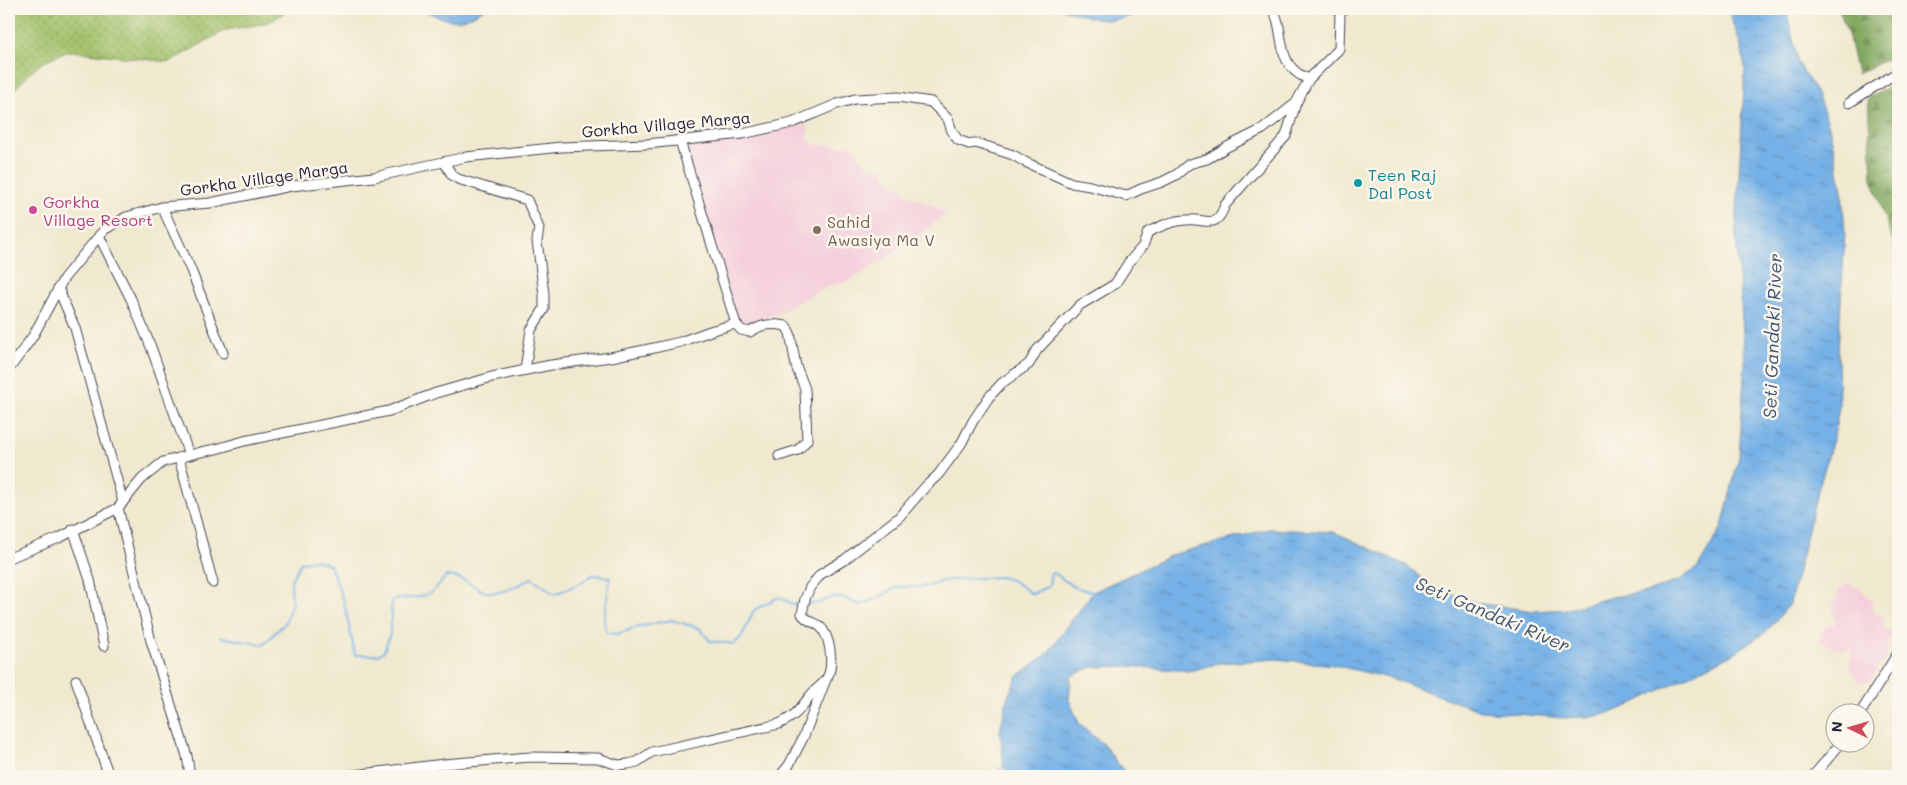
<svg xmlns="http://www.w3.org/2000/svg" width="1907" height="785" font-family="Mali,sans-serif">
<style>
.built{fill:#f4cfdc}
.grass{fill:url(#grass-dots);stroke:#627252}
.forest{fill:url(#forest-firs);stroke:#52644c}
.water{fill:url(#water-ripples);stroke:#4c6a90}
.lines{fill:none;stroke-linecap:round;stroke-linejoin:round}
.stream{stroke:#75b1e6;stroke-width:2}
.minor-casing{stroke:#414051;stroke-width:11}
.minor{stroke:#fff;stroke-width:9}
.culture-dot{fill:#0f9aa8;stroke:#fbf7ec;stroke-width:2}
.hotel-dot{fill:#d1479c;stroke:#fbf7ec;stroke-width:2}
.education-dot{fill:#8d6e63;stroke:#fbf7ec;stroke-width:2}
.labels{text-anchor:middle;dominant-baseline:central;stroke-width:5;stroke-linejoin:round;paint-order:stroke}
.street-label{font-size:16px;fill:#22223b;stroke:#fbf7ec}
.culture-label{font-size:16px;fill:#0d838f;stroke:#fbf7ec;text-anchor:start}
.hotel-label{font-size:16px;fill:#b23c85;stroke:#fbf7ec;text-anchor:start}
.education-label{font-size:16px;fill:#785e54;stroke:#fbf7ec;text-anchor:start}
.water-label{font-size:18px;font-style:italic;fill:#3f5477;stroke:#fbf7ec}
</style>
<defs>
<pattern id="grass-dots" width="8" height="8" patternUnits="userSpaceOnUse" patternTransform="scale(1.25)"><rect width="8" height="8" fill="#a2c16a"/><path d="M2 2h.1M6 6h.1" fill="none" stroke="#849c58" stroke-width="1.8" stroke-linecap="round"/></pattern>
<pattern id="forest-firs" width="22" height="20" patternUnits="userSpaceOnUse" patternTransform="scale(1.25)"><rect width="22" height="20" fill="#81a75e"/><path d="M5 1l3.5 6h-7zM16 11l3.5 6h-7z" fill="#69884f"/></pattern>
<pattern id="water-ripples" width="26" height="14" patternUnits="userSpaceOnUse" patternTransform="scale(1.25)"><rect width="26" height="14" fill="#75b1e6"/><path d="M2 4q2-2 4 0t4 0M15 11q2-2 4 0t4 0" fill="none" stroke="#6090bc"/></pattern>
</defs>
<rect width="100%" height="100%" fill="#fbf7ec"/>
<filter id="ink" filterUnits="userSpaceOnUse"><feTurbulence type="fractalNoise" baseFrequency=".02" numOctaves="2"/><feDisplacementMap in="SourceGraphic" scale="10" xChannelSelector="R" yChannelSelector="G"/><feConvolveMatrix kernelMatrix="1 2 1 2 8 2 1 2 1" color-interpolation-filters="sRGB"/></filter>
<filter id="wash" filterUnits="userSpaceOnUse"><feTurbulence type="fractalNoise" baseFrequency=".0096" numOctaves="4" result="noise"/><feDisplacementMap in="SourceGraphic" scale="20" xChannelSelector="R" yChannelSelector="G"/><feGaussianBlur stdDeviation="1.12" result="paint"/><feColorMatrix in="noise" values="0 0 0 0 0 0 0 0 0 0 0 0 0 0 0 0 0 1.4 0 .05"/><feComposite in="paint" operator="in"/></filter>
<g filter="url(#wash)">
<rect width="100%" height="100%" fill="#f0e9cf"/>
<!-- built -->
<g class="built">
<path d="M803,124L809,127L807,137L815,145L853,146L860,159L872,169L883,166L887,178L908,195L947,213L903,248L851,280L827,287L781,312L740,327L683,143L735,139L770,132Z"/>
<path d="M1848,583L1861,589L1872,601V611L1883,618L1885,629L1893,633L1888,642L1887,657L1869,682L1858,681L1850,668L1851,650L1836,649L1819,640L1824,627L1836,623L1832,607L1840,589Z"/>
</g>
<!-- grass -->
<path class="grass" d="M9,9H289L273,20L262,24L226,30L169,62L71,51C39,59 30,73 9,96Z"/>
<!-- forest -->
<g class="forest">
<path d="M1839,9H1898V54L1857,74L1849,38Z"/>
<path d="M1898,81V258L1872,179L1868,99Z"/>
</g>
<!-- water -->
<g class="water">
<path d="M420,9H485C455,26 450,22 420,9Z"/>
<path d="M1062,9H1152C1135,15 1116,23 1097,19C1085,16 1074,12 1062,9Z"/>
<path d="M1727,9H1786L1798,62L1817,94L1829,126L1842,190L1845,234L1838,352L1839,407L1834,436L1815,501L1790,604L1766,632L1733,654L1626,707L1600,716L1564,718L1481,711L1393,679L1334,665L1277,659L1220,663L1189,671L1128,666L1092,667L1071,676L1069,700L1079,723L1106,747L1121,768L1131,776H1009L1004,767L1000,731L1008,696L1018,676L1047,654L1093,592L1174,554L1268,529L1334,532L1406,565L1433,587L1478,603L1533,611L1568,609L1612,597L1647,592L1680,580L1698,567L1722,527L1739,457L1745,362L1736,231L1745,68L1741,45Z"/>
</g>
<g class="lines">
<!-- stream -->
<g class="stream">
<path d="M807,604L819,603L832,597L844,598L860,605L880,597L897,587H921L930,586L941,581L977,578L1001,577L1014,581L1032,594L1049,586L1051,573L1056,574L1072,586L1095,593"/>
<path d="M221,637L263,645L285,623L292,603L291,580L301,562L317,560L330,565L344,602L355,655H378L384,651L390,634L392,600C421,595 427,603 446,576C466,577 467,584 483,591C499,597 518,585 532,578L555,594L581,583L592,575L603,576L610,578L604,622L607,633L618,634L634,628L671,620L699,628L710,641L734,644L742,636L754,610L779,597L792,604H800"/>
<path d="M992,776L1005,765"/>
</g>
</g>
</g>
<g filter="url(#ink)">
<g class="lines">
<!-- minor casing -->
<g class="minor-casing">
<g id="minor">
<path d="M1309,79L1339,49L1340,13L1344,9"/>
<path d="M1849,103L1898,72"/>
<path d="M678,140L681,144L736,324"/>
<path d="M444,162L452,175L458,179L527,200L539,228L537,241L544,294V309L531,330L525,370"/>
<path d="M162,207L191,270L223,353"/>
<path d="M99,236L131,299L151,347L189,455"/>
<path d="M58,288L75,328L123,502"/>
<path d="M9,369L33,336L64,278L104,230L126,217L162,207L210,203L291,186L374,177L466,157L561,147L647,144L742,134L792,123L837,104L855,99L898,97L931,102L948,119L952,131L958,140L969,144L976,143L1013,155L1025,162L1072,183L1090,186L1126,196L1141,189L1162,182L1176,175L1189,164L1207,159L1227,147L1263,129L1296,103L1309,79C1304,77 1299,75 1295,71C1277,56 1284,27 1273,9"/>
<path d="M179,458L213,583"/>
<path d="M118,508L151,641L187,756L190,776"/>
<path d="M73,529L90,580L104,646"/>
<path d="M9,558L59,538L118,508L142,479L163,462L201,452L216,449L244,441L389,411L436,393L492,377L551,365L611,357L654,348L680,342L713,330L736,324L741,330L750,332C762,324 772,323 786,326L790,333L796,366L805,389L807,440L798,450L779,456"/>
<path d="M76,680L109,776"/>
<path d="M1861,712L1898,653"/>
<path d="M346,776L444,764L530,757L598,758L618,765L628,764L637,762L652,752L779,724C797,715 798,711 810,696C814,690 820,687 824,682C835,671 831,642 823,630C817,621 809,624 802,614L805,599L810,587L821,574L844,560L899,517L926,486L938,475L961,444L973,421L989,397L1002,383L1029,364L1037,350L1080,305L1115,284L1129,262L1143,246L1148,232C1159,227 1173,220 1186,220C1207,218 1216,231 1225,205L1286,136L1296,103"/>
<path d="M780,776L789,765L803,738L825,682"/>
<path d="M1813,776L1842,742"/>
</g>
</g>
<!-- minor -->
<use href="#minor" class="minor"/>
</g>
</g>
<!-- markers -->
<circle class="culture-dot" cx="1358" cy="183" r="5"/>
<circle class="hotel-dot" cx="33" cy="210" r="5"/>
<circle class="education-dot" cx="817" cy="230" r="5"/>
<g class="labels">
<!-- street labels -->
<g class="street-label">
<text transform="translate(666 124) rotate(-5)">Gorkha Village Marga</text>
<text transform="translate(264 178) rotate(-8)">Gorkha Village Marga</text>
</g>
<!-- culture labels -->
<g class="culture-label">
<text x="1368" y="174">Teen Raj<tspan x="1368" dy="18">Dal Post</tspan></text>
</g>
<!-- hotel labels -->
<g class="hotel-label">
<text x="43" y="201">Gorkha<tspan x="43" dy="18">Village Resort</tspan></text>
</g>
<!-- education labels -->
<g class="education-label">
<text x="827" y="221">Sahid<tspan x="827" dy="18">Awasiya Ma V</tspan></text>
</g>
<!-- water labels -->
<g class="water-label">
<text transform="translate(1772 336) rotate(-88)">Seti Gandaki River</text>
<text transform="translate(1493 614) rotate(23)">Seti Gandaki River</text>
</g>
</g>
<!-- margin -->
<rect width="1907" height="785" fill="none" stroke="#fbf7ec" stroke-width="30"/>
<!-- north arrow -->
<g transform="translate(1850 728) rotate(275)"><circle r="24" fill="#fbf7ec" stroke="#a4a2a5"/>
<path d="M0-4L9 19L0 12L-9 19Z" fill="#d1495b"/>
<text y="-8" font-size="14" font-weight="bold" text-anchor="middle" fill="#22223b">N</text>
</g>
</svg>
